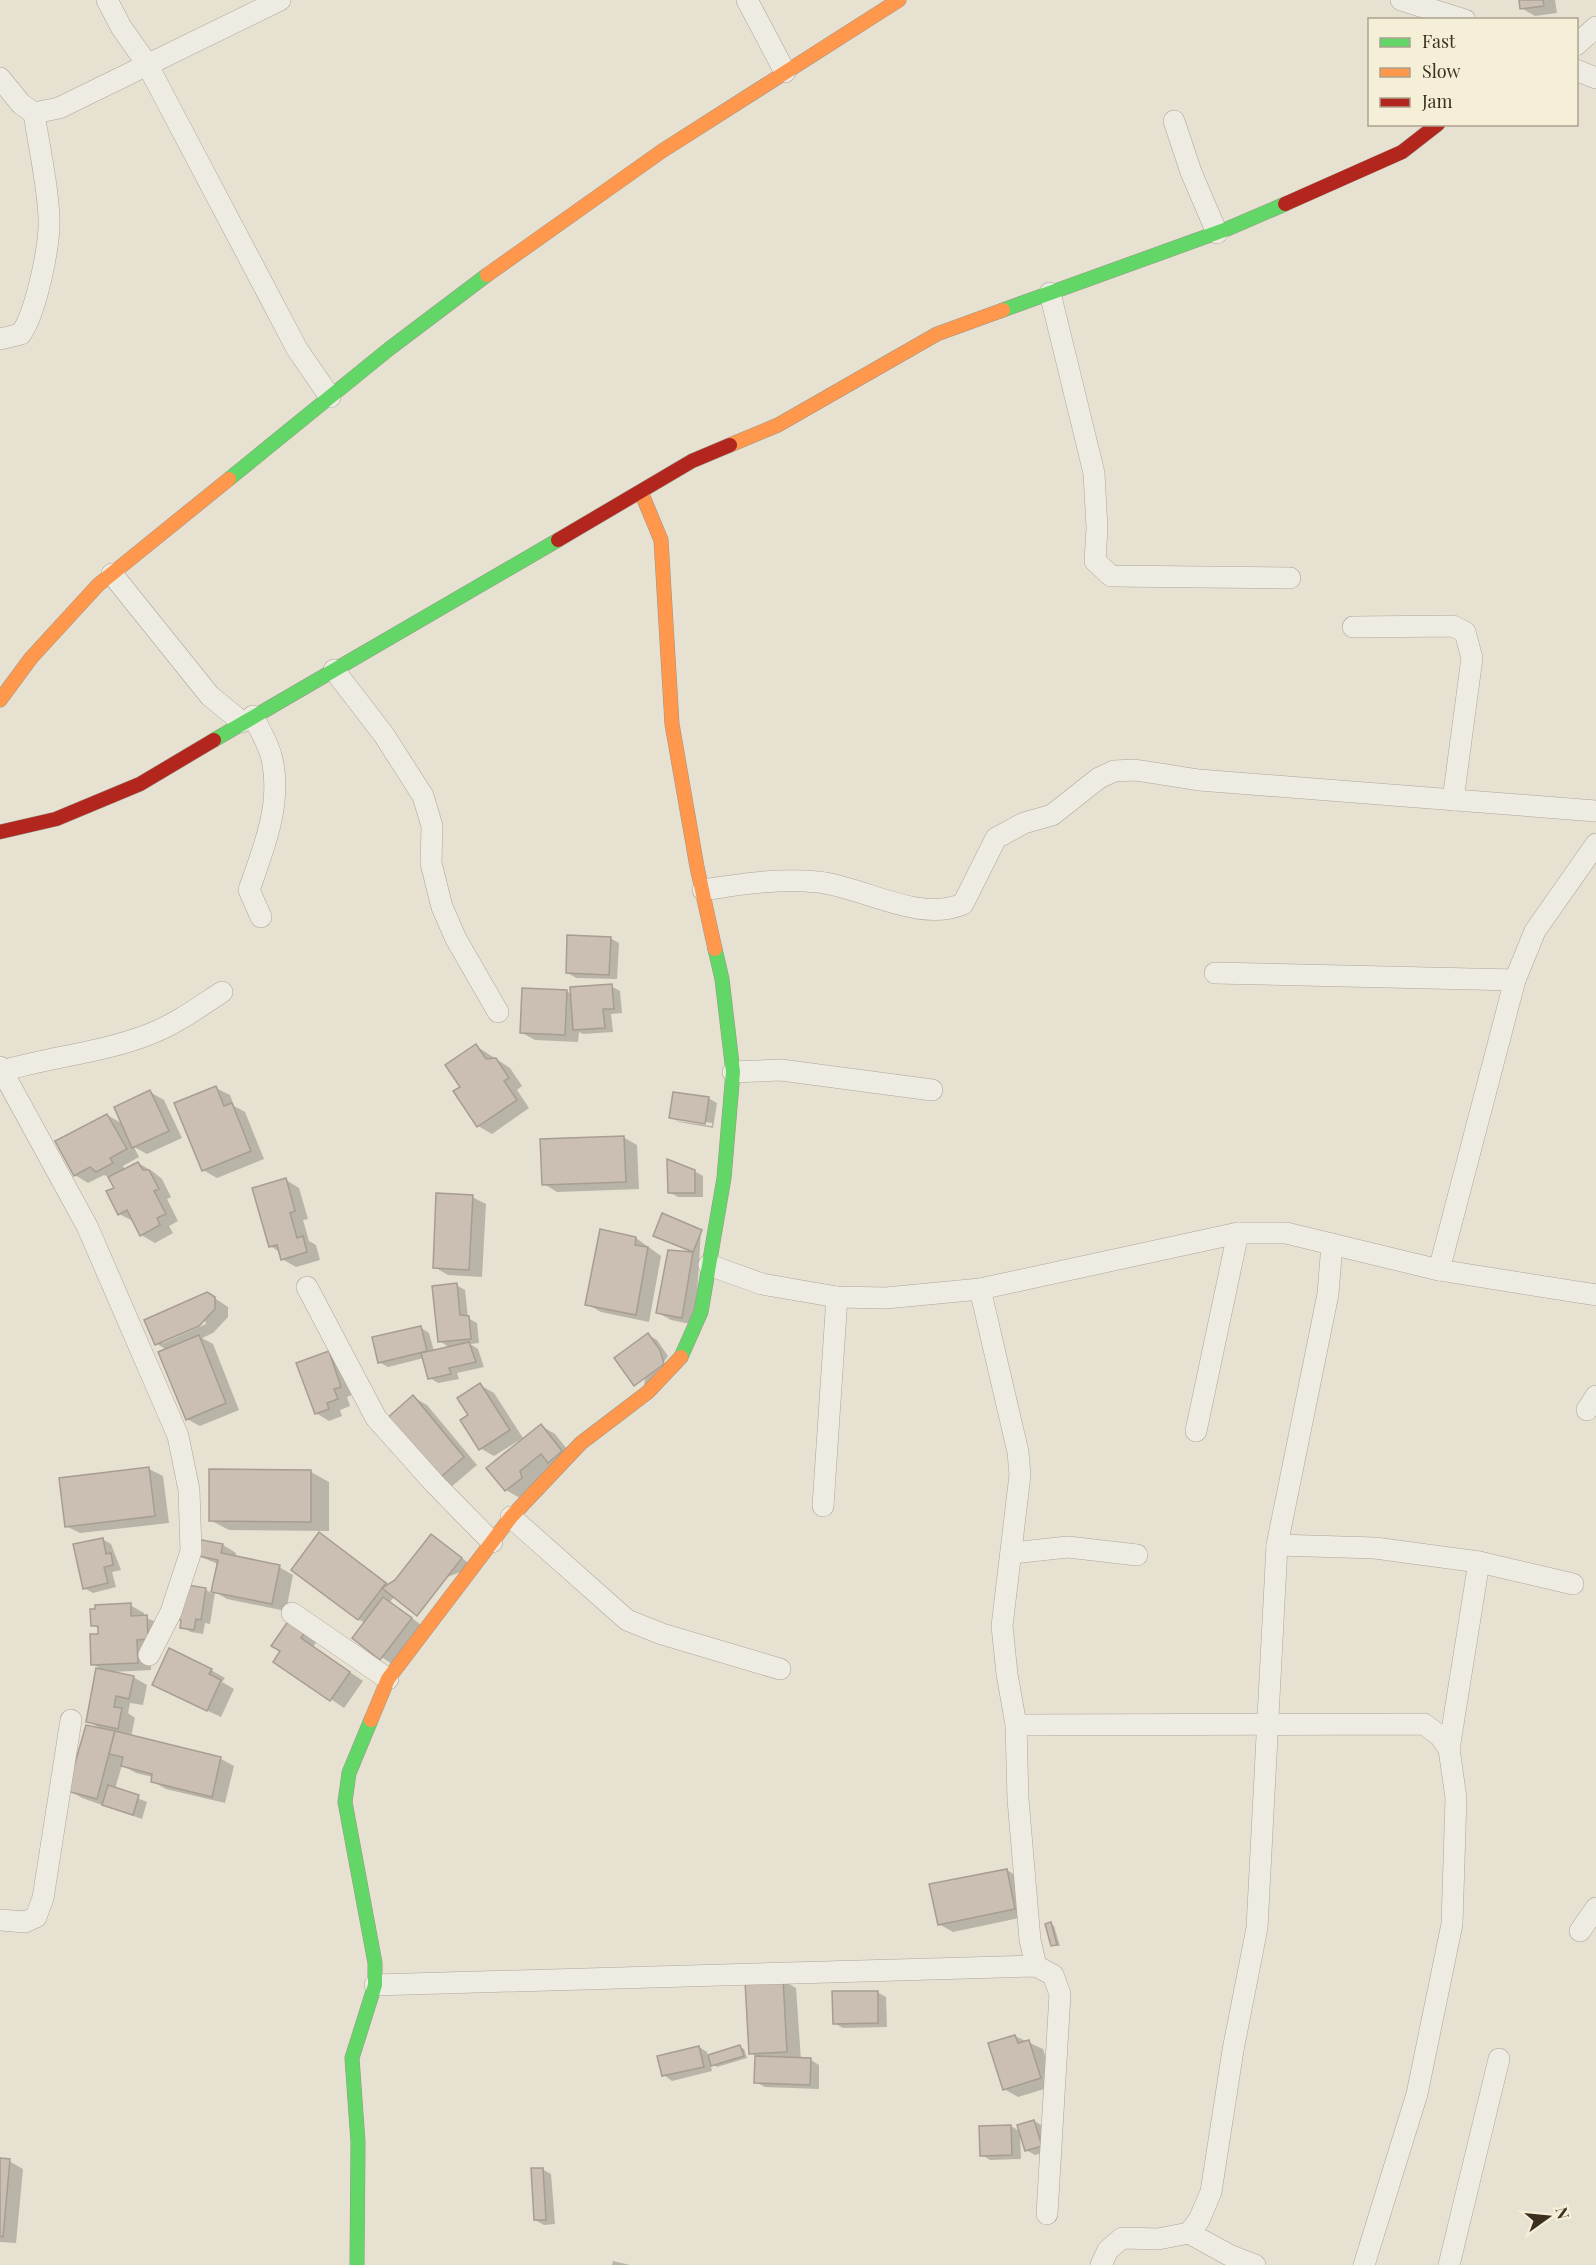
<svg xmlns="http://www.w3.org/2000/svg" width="1596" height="2265" font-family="'Playfair Display',serif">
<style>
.shadow{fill:#0003;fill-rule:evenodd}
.building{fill:#cabfb2;stroke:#a79d90;stroke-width:1.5}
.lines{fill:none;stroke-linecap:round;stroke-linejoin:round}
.street-casing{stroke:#aca699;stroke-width:22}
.fast-casing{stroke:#9b958a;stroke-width:15}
.slow-casing{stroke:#9b958a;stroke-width:15}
.jam-casing{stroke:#9b958a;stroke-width:15}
.street{stroke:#eeebe2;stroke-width:21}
.fast{stroke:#63d668;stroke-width:14}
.slow{stroke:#ff974d;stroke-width:14}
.jam{stroke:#b3261e;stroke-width:14}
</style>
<rect width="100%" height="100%" fill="#e6e1d1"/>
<!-- shadow -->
<g class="shadow">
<path d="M1520,0H1555L1557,13L1535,16L1521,8Z"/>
<path d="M610,938L619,943L617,979L576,978L568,973Z"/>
<path d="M611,986L620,991L622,1013L611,1014L613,1032L583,1034L579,1032L578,1042L535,1040L522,1033L566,991L572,994Z"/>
<path d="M476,1046L510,1068L522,1086L517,1090L529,1108L492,1134L478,1126L462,1087Z"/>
<path d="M216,1088L230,1095L234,1106L245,1112L264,1159L217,1178L203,1170Z"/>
<path d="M150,1092L164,1100L182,1138L147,1154L134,1147L139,1157L123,1166L125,1170L138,1163L152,1171L162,1179L171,1197L167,1199L178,1221L169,1226L173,1233L155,1243L141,1235L133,1221L119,1214L116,1188L111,1178L104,1175L88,1183L75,1175L107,1115L123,1124Z"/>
<path d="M708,1098L717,1103L713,1128L679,1122L671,1117ZM678,1118L712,1123V1126L678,1121Z"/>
<path d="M623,1137L637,1145L639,1189L557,1192L544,1184Z"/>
<path d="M694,1171L703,1176V1197H678L669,1192Z"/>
<path d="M286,1180L299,1188L308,1219L303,1220L309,1241L316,1245L320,1260L296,1267L282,1259L280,1252L270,1246Z"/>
<path d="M472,1197L486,1204L482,1277L448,1275L434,1267Z"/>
<path d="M701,1231L695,1325L671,1320L658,1313L670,1252L695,1253L655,1235Z"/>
<path d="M636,1238L661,1256L649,1322L601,1312L587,1304Z"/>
<path d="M456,1285L465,1290L468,1318L477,1323L479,1343L470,1344L478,1349L484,1367L457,1373L459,1379L438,1383L430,1378L424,1358L388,1367L379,1362L421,1328L429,1333L434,1351L450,1348L440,1341Z"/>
<path d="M207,1293L228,1307V1317L213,1333L202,1338L213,1344L239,1410L200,1426L187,1419L167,1350L157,1344ZM205,1321L206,1324L163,1343V1340Z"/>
<path d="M648,1335L657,1340L668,1356L644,1390Z"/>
<path d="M328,1353L342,1361L354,1394L347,1397L350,1406L340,1410L342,1416L329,1421L316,1413Z"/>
<path d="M480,1385L494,1393L523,1438L494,1456L480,1448L470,1416Z"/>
<path d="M413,1397L427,1405L477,1465L451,1487L437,1479Z"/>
<path d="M541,1426L555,1434L575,1459L520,1498L506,1490L488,1468Z"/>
<path d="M149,1469L163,1476L169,1523L80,1533L66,1526Z"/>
<path d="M210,1471L311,1472L329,1482V1531L229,1530L210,1520Z"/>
<path d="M320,1534L390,1585L396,1582L432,1536L474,1567L394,1597L390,1602L424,1627L395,1666L354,1638L365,1623L358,1619Z"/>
<path d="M102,1539L111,1544L121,1570L112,1572L116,1587L93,1593L84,1588Z"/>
<path d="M199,1540L223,1545L236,1553L235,1558L279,1567L293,1575L286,1611L227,1599L215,1592L210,1624L205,1623L203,1634L191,1632L182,1627L205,1589L212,1594L218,1564L196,1555Z"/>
<path d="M130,1605L144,1613V1617L161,1624L150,1647L151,1670L112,1672L133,1677L147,1685L143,1705L130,1703L128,1713L135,1718L131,1737L221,1759L234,1766L225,1803L166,1789L152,1781L153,1777L136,1773L122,1765L115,1789L147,1802L142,1819L82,1798L69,1790L101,1729L88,1721L104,1671L93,1664L100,1636V1629L92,1625Z"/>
<path d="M291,1619L320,1637L313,1647L363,1681L344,1708L275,1661L282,1651Z"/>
<path d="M211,1670L225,1678L222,1682L234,1689L221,1717L167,1692Z"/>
<path d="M1007,1870L1020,1878L1028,1916L953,1932L939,1924Z"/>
<path d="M1051,1924L1054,1926L1060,1946L1052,1945Z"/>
<path d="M782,1980L796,1988L801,2060H811L819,2065V2089L765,2087L756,2082L757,2057L751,2053Z"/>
<path d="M877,1992L886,1997L887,2027L843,2028L834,2023Z"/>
<path d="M1015,2036L1043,2049L1054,2086L1018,2097L1004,2089Z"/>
<path d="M699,2047L707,2052L708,2057L740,2047L744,2049L747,2058L717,2067L710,2063L712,2071L672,2081L664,2075Z"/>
<path d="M1034,2121L1043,2126L1050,2151L1035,2155L1026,2150L1020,2133L1021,2159L990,2160L982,2155L1011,2126L1021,2132Z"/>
<path d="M0,2160L9,2161L23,2169L16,2243L0,2242Z"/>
<path d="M542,2169L551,2174L555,2224L544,2225L535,2220Z"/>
<path d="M613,2261L630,2265H612Z"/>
</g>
<!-- building -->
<g class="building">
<path d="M1519,0H1543L1544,6L1520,9Z"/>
<path d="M567,935L611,937L609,975L566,973Z"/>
<path d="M612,984L614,1009H603L605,1028L573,1030L570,987Z"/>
<path d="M522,988L567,990L565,1035L520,1033Z"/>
<path d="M476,1044L486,1059L496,1058L509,1078L504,1081L517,1100L477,1127L453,1091L460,1087L445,1065Z"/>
<path d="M216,1086L224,1106L232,1103L251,1151L202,1171L174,1103Z"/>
<path d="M150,1090L169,1131L132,1148L114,1107Z"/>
<path d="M673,1092L709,1097L705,1124L669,1118Z"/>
<path d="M107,1114L127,1149L110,1158L113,1163L96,1172L90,1167L74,1176L55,1141Z"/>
<path d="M624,1136L626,1182L542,1185L540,1139Z"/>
<path d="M667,1159L695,1170V1193H668Z"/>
<path d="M138,1162L143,1170H149L159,1189L154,1191L166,1214L157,1218L160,1225L140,1236L127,1210L118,1215L106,1191L114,1188L108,1177Z"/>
<path d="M286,1178L295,1211L290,1213L297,1238L303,1236L307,1252L281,1260L277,1245L269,1247L252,1188Z"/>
<path d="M436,1193L473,1195L469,1270L433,1268Z"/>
<path d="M662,1213L702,1230L693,1252L653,1236Z"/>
<path d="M600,1229L636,1237L635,1245L648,1247L636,1315L585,1305Z"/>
<path d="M668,1250L693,1252L682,1318L656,1313Z"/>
<path d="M457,1283L460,1315L469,1316L471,1339L438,1342L432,1286Z"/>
<path d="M207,1292L215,1297V1309L199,1326L155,1345L144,1320Z"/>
<path d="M421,1326L427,1351L378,1363L372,1337Z"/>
<path d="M648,1333L660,1350L664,1364L634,1386L614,1358Z"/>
<path d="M199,1335L226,1403L186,1420L158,1352Z"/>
<path d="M469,1342L476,1362L449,1368L451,1374L428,1379L421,1353Z"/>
<path d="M329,1351L341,1387L334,1389L338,1399L327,1403L329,1409L315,1414L296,1363Z"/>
<path d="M480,1383L510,1430L479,1450L460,1420L468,1415L457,1398Z"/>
<path d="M413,1395L464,1457L436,1481L385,1420Z"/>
<path d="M541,1424L562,1451L548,1463L541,1454L520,1471L522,1478L505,1491L486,1468Z"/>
<path d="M149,1467L155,1516L65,1527L59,1478Z"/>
<path d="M209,1469L311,1470V1522L209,1521Z"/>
<path d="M319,1532L386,1583L358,1620L291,1570Z"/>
<path d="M431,1534L462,1558L417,1616L382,1588L395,1580Z"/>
<path d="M103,1538L106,1554L111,1553L113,1565L104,1567L108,1583L83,1589L73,1544Z"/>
<path d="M197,1539L223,1544L221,1553L280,1565L272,1604L211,1592L218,1560L194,1555Z"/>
<path d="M182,1584L206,1588L201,1620L196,1619L194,1630L180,1628L181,1620L177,1619Z"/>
<path d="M383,1597L412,1618L380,1660L352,1638Z"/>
<path d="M131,1603V1616L147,1615L148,1639L137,1640L138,1663L91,1665L90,1634H98V1626H91L90,1609H95V1605Z"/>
<path d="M291,1617L307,1628L301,1638L350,1672L330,1701L273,1662L280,1651L271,1646Z"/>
<path d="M169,1648L212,1669L209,1674L221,1680L207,1711L152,1685Z"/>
<path d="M96,1668L134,1676L129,1699L116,1696L114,1707L122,1708L118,1729L86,1722Z"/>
<path d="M86,1725L115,1731L97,1799L67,1791Z"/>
<path d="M115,1731L221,1757L212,1797L151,1782L152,1774L121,1766L123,1757L109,1754Z"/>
<path d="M108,1785L139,1795L133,1815L102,1805Z"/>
<path d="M1007,1869L1015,1909L938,1925L929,1884Z"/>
<path d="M1051,1922L1057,1945L1051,1946L1045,1924Z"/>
<path d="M783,1978L787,2052L749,2054L745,1981Z"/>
<path d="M832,1991H878V2023L833,2024Z"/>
<path d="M1015,2035L1018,2043L1029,2040L1041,2078L1003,2090L988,2043Z"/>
<path d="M740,2045L744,2056L711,2066L708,2055Z"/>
<path d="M699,2046L704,2067L662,2076L657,2056Z"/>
<path d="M755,2056L811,2058L810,2085L754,2083Z"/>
<path d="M1034,2120L1042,2146L1025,2151L1017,2125Z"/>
<path d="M1011,2125L1012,2155L980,2156L979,2126Z"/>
<path d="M0,2158L10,2159L3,2237L0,2236Z"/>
<path d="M531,2168H543L546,2220H534Z"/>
</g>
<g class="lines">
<!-- street casing -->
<g class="street-casing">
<g id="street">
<path d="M107,0L121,27L147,64L297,349L330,397"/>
<path d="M747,0L785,72"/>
<path d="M1401,0L1465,20"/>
<path d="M1576,45L1596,27"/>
<path d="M1576,70L1596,78"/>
<path d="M0,78L21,104L34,113L59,108L280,0"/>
<path d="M1174,121L1191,172L1217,233"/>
<path d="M1050,293L1094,473L1097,528L1095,561L1111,576L1290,578"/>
<path d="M0,339L21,334C36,312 50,246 49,219C48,184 39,148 34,113"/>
<path d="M112,574L210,696L242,722"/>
<path d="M1353,627L1453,626L1465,632L1472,658L1453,800"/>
<path d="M334,670L384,735L423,796L432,826L431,863L442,907L456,939L498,1012"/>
<path d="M253,716C259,729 269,744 272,759C282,804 264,847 249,890L261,917"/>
<path d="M703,890C742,884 779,878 818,882C864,887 918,923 963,904L996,838L1024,823L1052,815L1099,778L1114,771L1135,770L1199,780L1596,811"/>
<path d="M1215,973L1515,980"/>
<path d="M0,1067L87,1226L178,1436L189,1490L191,1551L171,1612L149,1655"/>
<path d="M2,1071C50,1057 105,1052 150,1034C176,1024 199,1007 222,992"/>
<path d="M733,1072L781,1070L932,1090"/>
<path d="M709,1265L762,1284L837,1297L886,1298L980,1289L1238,1233H1286L1439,1270L1596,1295"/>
<path d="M1439,1270L1515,980L1535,931L1596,844"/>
<path d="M307,1287L376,1418L434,1483L492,1542"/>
<path d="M980,1289L1018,1452L1020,1475L1002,1626L1007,1674L1016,1725L1018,1799L1030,1940L1036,1966"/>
<path d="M1587,1410L1596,1396"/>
<path d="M1196,1431L1238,1233"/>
<path d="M823,1506L837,1297"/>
<path d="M511,1517L627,1620L662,1634L780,1669"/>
<path d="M1277,1545L1375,1548L1479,1562L1573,1584"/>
<path d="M1012,1553L1068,1547L1137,1555"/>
<path d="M292,1613L388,1679"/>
<path d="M1016,1725L1424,1724L1440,1736L1449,1749L1456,1798L1452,1924L1417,2094L1364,2265"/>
<path d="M1449,1749L1479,1562"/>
<path d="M0,1920L25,1922L36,1917L43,1898L71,1720"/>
<path d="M1580,1931L1596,1908"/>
<path d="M375,1985L1036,1966L1053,1975L1060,1994L1047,2214"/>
<path d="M1189,2233L1229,2255L1255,2265"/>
<path d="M1101,2265L1108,2250L1122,2238L1158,2239L1189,2233L1199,2220L1211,2192L1233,2050L1257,1928L1277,1545L1328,1294L1332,1244"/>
<path d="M1449,2265L1499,2059"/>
</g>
</g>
<!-- fast casing -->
<g class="fast-casing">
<g id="fast">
<path d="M1003,310L1227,229L1285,204"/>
<path d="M229,479L389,349L487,275"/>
<path d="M214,740L558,540"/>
<path d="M681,1357L701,1312L724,1178L733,1072L722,979L715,949"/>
<path d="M357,2265L358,2142L352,2058L375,1985V1963L345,1802L349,1773L371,1720"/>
</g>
</g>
<!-- slow casing -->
<g class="slow-casing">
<g id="slow">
<path d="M487,275L662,151L899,0"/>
<path d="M730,445L778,425L937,334L1003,310"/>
<path d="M641,492L661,540L672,724L697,867L715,949"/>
<path d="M0,700L31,658L98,585L229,479"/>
<path d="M371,1720L388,1679L511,1517L581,1443L648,1392L681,1357"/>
</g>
</g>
<!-- jam casing -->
<g class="jam-casing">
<g id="jam">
<path d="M1285,204L1402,152L1438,124"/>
<path d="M558,540L692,461L730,445"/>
<path d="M0,832L56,819L140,784L214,740"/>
</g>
</g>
<!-- street -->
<use href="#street" class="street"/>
<!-- fast -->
<use href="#fast" class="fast"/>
<!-- slow -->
<use href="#slow" class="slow"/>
<!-- jam -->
<use href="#jam" class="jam"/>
</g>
<!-- legend -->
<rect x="1368" y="18" width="210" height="108" fill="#f6efd8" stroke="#aca28e" stroke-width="1.5"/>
<rect x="1380" y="38" width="30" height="9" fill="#63d668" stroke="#aca28e" stroke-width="1.5"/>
<text x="1422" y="48" font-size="18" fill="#3c2f20">Fast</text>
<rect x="1380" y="68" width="30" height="9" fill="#ff974d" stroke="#aca28e" stroke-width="1.5"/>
<text x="1422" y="78" font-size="18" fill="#3c2f20">Slow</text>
<rect x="1380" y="98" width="30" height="9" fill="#b3261e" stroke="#aca28e" stroke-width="1.5"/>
<text x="1422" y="108" font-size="18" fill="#3c2f20">Jam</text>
<!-- north arrow -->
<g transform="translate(1548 2217) rotate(75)" stroke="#f6efd8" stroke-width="4.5" paint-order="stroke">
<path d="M0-4.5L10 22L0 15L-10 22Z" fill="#3c2f20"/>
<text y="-9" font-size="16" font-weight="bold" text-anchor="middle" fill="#3c2f20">N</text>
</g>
</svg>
